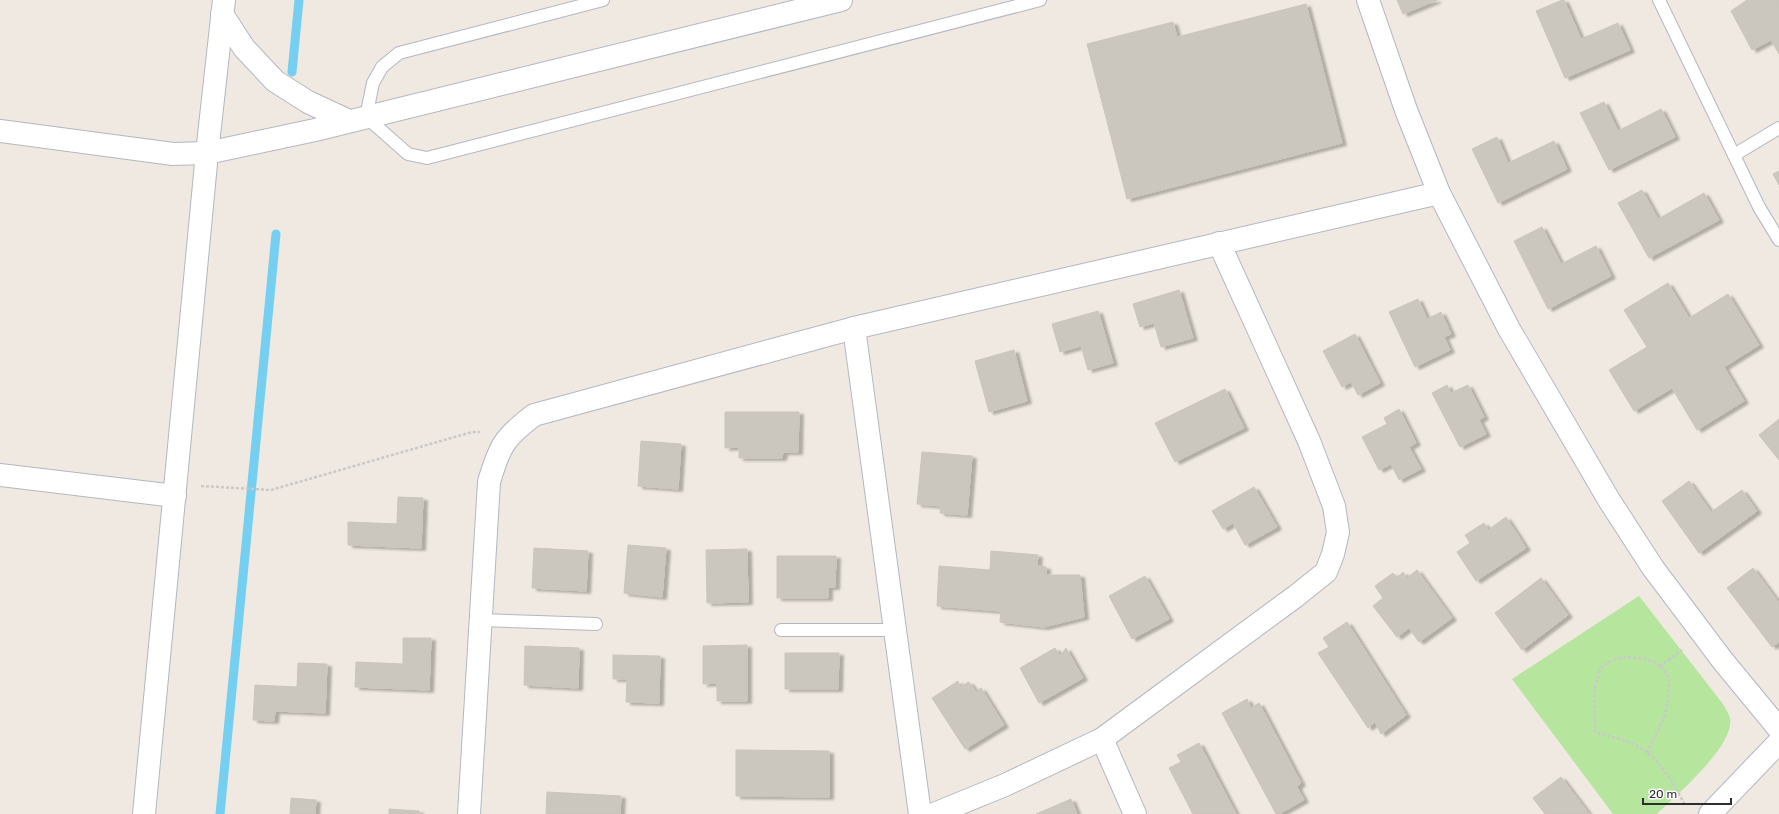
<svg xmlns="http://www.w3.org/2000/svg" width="1779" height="814" font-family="Rubik,sans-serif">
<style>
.green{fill:#b6e59e}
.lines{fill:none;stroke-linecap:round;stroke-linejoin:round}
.stream{stroke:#75cff0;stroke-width:9}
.building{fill:#cbc7bf;stroke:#cbc5ba;filter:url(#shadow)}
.lane-casing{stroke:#b4b7c1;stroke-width:14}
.street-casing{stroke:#b4b7c1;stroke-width:24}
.secondary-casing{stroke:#b4b7c1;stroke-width:24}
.path{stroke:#c9c9c9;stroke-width:2.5;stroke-dasharray:3 2;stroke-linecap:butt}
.lane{stroke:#fff;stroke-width:12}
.street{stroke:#fff;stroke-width:22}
.secondary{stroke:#fff;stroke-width:22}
</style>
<defs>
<filter id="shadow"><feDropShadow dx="4.5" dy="2.5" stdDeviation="1" flood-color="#0004"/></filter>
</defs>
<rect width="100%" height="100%" fill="#efe9e1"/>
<!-- green -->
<path class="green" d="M1639,596L1723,704C1725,708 1729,714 1730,718C1735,746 1676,795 1657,814H1613L1512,679Z"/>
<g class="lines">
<!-- stream -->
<g class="stream">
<path d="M292,72L299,0"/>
<path d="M220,814L276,234"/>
</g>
</g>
<!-- building -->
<g class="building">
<path d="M1397,0H1437L1403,14Z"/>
<path d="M1562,0H1564L1581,39L1618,23L1630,50L1565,78L1536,11Z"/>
<path d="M1747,0H1779V54L1771,40L1752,50L1731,11Z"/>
<path d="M1306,4L1342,143L1127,199L1087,44L1173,22L1177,37Z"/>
<path d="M1604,102L1618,131L1661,109L1675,137L1609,170L1580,113Z"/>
<path d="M1497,137L1508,163L1554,141L1567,169L1498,203L1472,149Z"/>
<path d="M1779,171V185L1773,174Z"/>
<path d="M1642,190L1658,219L1704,193L1719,220L1649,258L1618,203Z"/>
<path d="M1542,227L1561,264L1596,246L1611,276L1548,309L1514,241Z"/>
<path d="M1668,283L1689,318L1728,294L1759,345L1724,367L1744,401L1697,430L1672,388L1634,411L1609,370L1647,347L1624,310Z"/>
<path d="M1179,290L1193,338L1161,347L1154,323L1140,327L1133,304Z"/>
<path d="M1418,299L1427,319L1441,312L1451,334L1444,337L1450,350L1415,367L1389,312Z"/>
<path d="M1098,311L1113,363L1088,370L1081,346L1060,352L1052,324Z"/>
<path d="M1355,334L1380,383L1358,395L1351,382L1342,387L1323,351Z"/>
<path d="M1014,350L1027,401L989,412L975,361Z"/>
<path d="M1447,385L1451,393L1468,385L1484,417L1479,420L1486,434L1460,447L1432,393Z"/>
<path d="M1225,389L1244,428L1175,462L1155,423Z"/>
<path d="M1399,409L1416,443L1409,447L1421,469L1399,480L1391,464L1379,470L1362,437L1387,424L1384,418Z"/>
<path d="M725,412H799L798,452H783L782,458H739V447L725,448Z"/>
<path d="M1779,419V460L1759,435Z"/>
<path d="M641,441L681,444L678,489L638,486Z"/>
<path d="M922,452L972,456L967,515L940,513L941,506L917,504Z"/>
<path d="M1689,481L1711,512L1742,490L1757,511L1699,553L1662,501Z"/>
<path d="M1254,487L1277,527L1245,545L1233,523L1223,529L1212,511Z"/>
<path d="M398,497L423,498L421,548L348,545V522L397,524Z"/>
<path d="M1506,517L1526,548L1476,581L1457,552L1470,543L1465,535L1484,523L1488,530Z"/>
<path d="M628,545L666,548L662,597L624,593Z"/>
<path d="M534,548L588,551L586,591L532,588Z"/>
<path d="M747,549L748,602L707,603L706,550Z"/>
<path d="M991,551L1038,555L1037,566L1046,567V575H1080L1084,617L1044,627L1000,622L1001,611L937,606L939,566L990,570Z"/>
<path d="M777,556H836L835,587H828V598H777Z"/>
<path d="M1753,568L1779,603V642L1772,647L1727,588Z"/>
<path d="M1417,570L1452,618L1419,642L1409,628L1397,637L1373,606L1383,598L1375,586L1393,573L1397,578L1403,572L1407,578Z"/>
<path d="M1145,576L1169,619L1132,639L1109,596Z"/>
<path d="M1541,578L1568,615L1522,650L1495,613Z"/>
<path d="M1347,622L1406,715L1381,734L1375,722L1368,728L1318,653L1329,647L1323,638Z"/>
<path d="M403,638H431L429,690L355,687L356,662L403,664Z"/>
<path d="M747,645V701H717V683L703,684V646Z"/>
<path d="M525,646L579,648L578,688L524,685Z"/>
<path d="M1055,648L1060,656L1066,648L1083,678L1039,703L1020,668Z"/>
<path d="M785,653H839L838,689H785Z"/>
<path d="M613,655L660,656L659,703L626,702L627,679H613Z"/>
<path d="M298,663L327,664L325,713L275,711L274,721L253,720L255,685L297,687Z"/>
<path d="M958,681L960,687L969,682L976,692L981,688L1004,725L965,749L932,698Z"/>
<path d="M1247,699L1251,708L1259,703L1301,783L1297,787L1304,800L1279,814H1276L1222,713Z"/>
<path d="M1199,743L1236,814H1193L1169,768L1181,762L1177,755Z"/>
<path d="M736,750L829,751V797L736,796Z"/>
<path d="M1561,777L1589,814H1545L1533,798Z"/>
<path d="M547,792L621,796L620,814H546Z"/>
<path d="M291,798L316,800L315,814H290Z"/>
<path d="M1071,799L1077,814H1036Z"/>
<path d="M389,809L419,811V814H389Z"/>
</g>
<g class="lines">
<!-- lane casing -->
<g class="lane-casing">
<g id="lane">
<path d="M603,0L399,53L382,67L373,83L366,117L408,154L427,158L1040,0"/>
<path d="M1659,0L1759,207L1779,240"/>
<path d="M1734,155L1779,128"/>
<path d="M481,620L596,624"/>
<path d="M781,630H895"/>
</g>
</g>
<!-- street casing -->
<g class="street-casing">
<g id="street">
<path d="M1368,0L1406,110L1439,193L1509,329L1609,500L1653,568L1723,661L1779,729"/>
<path d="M854,328L920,814"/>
<path d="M0,475L175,496"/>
<path d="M1102,739L1135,814"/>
<path d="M469,814L489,482C500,445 504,438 534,415L854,328L1439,193"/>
<path d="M934,814L1005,785L1102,739L1296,596L1326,572L1333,554L1338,532L1334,506L1309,441L1219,243"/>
<path d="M1710,814L1779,742"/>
</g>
</g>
<!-- secondary casing -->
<g class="secondary-casing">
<g id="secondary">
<path d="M222,14L244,48L275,81L308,102L349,121"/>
<path d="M0,131L173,154L207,153L315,130L841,0"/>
<path d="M144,814L207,153L224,0"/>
</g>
</g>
<!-- path -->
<g class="path">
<path d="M201,486L271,490L472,432H480"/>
<path d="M1660,666L1682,650"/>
<path d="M1647,753L1664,718L1668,700L1669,678C1666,674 1663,668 1660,666C1645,654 1607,653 1599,673C1592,691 1595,712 1595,732C1609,736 1624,739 1637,746C1660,758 1673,783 1685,805"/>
</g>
<!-- lane -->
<use href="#lane" class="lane"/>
<!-- street -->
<use href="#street" class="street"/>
<!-- secondary -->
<use href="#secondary" class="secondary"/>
</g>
<!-- scale -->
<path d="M1643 798v6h88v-6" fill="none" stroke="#2e2e2e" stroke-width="2"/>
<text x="1649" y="798" font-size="12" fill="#2e2e2e" stroke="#ffffff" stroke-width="3" paint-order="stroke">20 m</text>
</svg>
